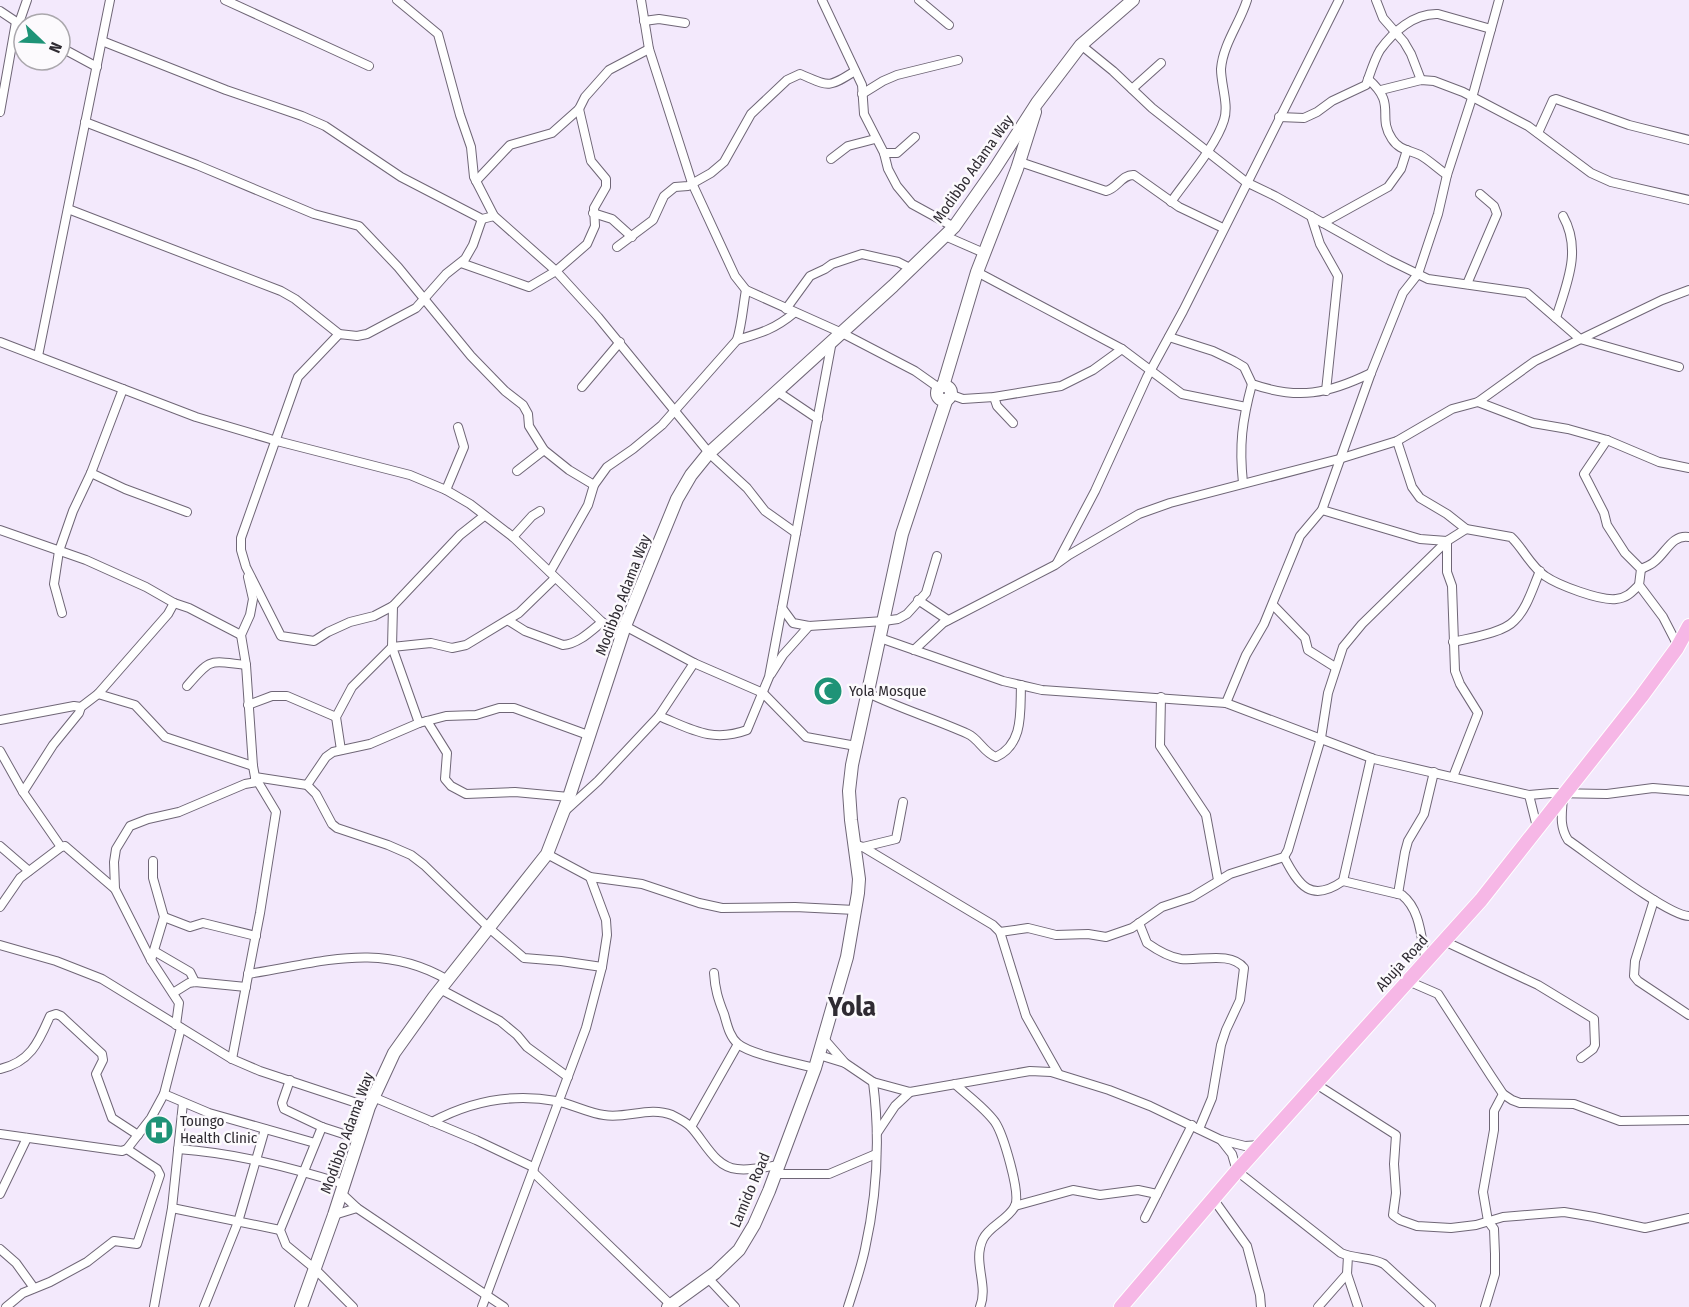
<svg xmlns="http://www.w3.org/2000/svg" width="1689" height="1307" font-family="'Fira Sans Condensed',sans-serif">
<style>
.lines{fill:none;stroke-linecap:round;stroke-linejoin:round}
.street-casing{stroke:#6f6676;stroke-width:10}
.secondary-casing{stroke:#6f6676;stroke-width:14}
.primary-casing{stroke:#fff;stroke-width:16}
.street{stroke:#fff;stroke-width:8}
.secondary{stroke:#fff;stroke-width:12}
.primary{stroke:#f6b7e6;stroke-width:14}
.labels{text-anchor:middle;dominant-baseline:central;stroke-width:5;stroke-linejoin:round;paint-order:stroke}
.street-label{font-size:15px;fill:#2f2b32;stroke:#fcfafd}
.poi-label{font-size:15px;fill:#2f2b32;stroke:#fcfafd;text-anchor:start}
.town-label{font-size:27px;font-weight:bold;fill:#2f2b32;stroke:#fcfafd}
</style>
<rect width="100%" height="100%" fill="#f3e9fc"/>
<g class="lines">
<!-- street casing -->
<g class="street-casing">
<g id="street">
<path d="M225,0L369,66"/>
<path d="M397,0L438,34L460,115L471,147L474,177L494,216L556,271L598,317L710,454L747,488L765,511L796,533"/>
<path d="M641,0L649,49L692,183L735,276L746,290L842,333L915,371L939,388"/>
<path d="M822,0L862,85L864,114L884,153L888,169L897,186L912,204L954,227"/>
<path d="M919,0L949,25"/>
<path d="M1376,0L1383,18L1404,42L1411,54L1421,80"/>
<path d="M0,11L24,27"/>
<path d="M644,21L659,19L685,23"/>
<path d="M19,23L27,0"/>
<path d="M102,41L226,90L302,116L325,126L401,177L482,219L494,216"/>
<path d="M1081,45L1113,71L1152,108L1246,182L1275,196L1389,260L1428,279L1527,293L1580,339L1679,367"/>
<path d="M60,47L97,67"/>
<path d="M1368,79C1398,105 1376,115 1392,139C1399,150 1409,150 1420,155C1429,160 1438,169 1447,175"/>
<path d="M1132,89L1161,63"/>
<path d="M1381,90L1421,80L1434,81L1463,92L1528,126L1591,173L1611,182L1689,200"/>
<path d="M862,94L883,81L897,75L958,60"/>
<path d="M0,112L16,22"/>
<path d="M1279,117L1304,118L1317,112L1332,101L1366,85C1370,74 1374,60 1380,50C1393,32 1414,13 1438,14L1491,29"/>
<path d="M85,122L197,165L314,214L359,226L398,267L471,356L505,391L523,405L528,414L529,426L544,450L569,470L594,485"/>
<path d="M1538,133L1553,100L1556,99L1629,125L1689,140"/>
<path d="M884,153H897L915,137"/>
<path d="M831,159L848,146L875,139"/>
<path d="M1020,162L1106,191C1117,189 1122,174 1134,175L1179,207L1223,228"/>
<path d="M476,181L510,145L552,133L579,109L585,97L609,70L649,49"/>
<path d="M1171,202C1187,179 1216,146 1224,120C1229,105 1221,85 1221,69C1223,44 1240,23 1247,0"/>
<path d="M68,209L281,291L295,299L339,334"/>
<path d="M593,213L612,219L632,237"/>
<path d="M1311,216L1320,244L1338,276L1326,391"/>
<path d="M482,219L473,245L465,259L446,274L416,308L367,334L357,336L339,334L298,377L241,538V550L246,567L281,636L314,641L328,632L350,622L374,616L393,606L460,535L484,516"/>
<path d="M1323,223L1388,187L1401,169L1407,150"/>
<path d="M945,236L984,253"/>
<path d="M617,247L653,220L664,196L675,187L688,186L711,173L724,162L751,114L787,80L800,74C829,86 827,89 855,71"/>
<path d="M461,263L529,287L556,271L587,244L595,226L594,208L606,187V179L591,161L579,109"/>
<path d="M977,272L1122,349L1182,394L1246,407"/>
<path d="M1467,284L1497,214L1494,206L1480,194"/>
<path d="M786,309L810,276L825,269L832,264L862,254L898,262L912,269"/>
<path d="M1556,318C1567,283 1582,250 1563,216"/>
<path d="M1169,337L1213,351L1234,361L1244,367L1252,384C1298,400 1328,394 1371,373"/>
<path d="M737,340C761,333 775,329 794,313"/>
<path d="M0,342L196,417L277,441L410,475L446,490L470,504L513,537L602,622L621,637"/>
<path d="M38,356L110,0"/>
<path d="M582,387L620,342"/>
<path d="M778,392L818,419"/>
<path d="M952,395L963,399L994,397L1061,386L1093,370L1122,349"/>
<path d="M994,397L997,406L1013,423"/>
<path d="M1478,402L1533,423L1568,429L1607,440L1659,462L1689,468"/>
<path d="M1607,440L1584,474L1604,513L1607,525L1625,553L1641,569L1639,585L1663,617L1678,646"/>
<path d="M1397,441L1412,487L1420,498L1447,514L1466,529L1511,537C1523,548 1531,567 1545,576C1558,585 1600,601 1616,599C1627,598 1632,592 1639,585"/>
<path d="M517,471L544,450"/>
<path d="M91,473L125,489L187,512"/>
<path d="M1243,483C1239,445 1242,421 1252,384"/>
<path d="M446,490L464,447L458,427"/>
<path d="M1322,510L1420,539L1447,541L1466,529"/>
<path d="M0,530L86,560L146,587L174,603L189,608L241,635"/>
<path d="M513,537L532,516L540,511"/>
<path d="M1447,541V572L1452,586L1455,671L1460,684L1478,713L1453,777"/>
<path d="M1057,563L1095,491L1147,377L1183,311L1339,0"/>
<path d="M1641,569C1645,567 1651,565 1654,562C1666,553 1672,534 1689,537"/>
<path d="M550,572L588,505L594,485L607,467L633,449L662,425L737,340C742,324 743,306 746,290"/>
<path d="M918,600L948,620"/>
<path d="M1273,605L1305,638L1308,650L1335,667"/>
<path d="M782,608L793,623L809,626L884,621L898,619L907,614L926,593L937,556"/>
<path d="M62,613L54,584L59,551L73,511L91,473L123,389"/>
<path d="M509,621L525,631L563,645C578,644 591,631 602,622"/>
<path d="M625,626L694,663L763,693L806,737L856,746"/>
<path d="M880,638L1003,681L1042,690L1226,703L1374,759L1529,795L1552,793L1607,794L1653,788L1689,791"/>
<path d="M1453,642C1469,638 1503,633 1514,621C1527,609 1533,587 1540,571"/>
<path d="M914,650L943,623L1055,565L1069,555L1139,514L1170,503L1339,459L1397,441L1452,409L1478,402L1535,361L1662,300L1689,290"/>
<path d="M771,674L783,655L809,626"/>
<path d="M187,686C212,657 209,661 246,665"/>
<path d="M868,693C901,709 935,719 968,734C979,739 984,753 996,757C1024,744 1020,712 1021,685"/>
<path d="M98,694L135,705L165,737L253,766"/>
<path d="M1161,697L1160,746L1206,815L1218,880"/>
<path d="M1226,703L1246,655L1264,624L1300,536L1322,510L1371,373L1403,293L1418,274L1438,214L1447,175L1472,98L1499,0"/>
<path d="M248,705L272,696H287L336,717"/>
<path d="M659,716C691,729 712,743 747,730L769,677L832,341"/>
<path d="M0,720L74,706L81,707"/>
<path d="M427,721L447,753L445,779L451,786L466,794L515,792L569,797"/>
<path d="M419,723L392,647L421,644L431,643L452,648L466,645L519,613L555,578"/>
<path d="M341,750L336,717L352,687L392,647L393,606"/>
<path d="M0,751L23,792L61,847L65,846L115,889"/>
<path d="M1371,758L1343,881L1402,895C1421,910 1421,939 1426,961"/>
<path d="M255,777L307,785L316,794L332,824L337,828L388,845L411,855L424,865L489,928L524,958L561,961L602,967"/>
<path d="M307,785L326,757L333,752L370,744L419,723L446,716L476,715L499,708H514L588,735"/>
<path d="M23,792L53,745L79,713L81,707L98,694L168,614L174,603"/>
<path d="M1529,795L1537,827"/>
<path d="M1563,797C1562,813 1559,826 1568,840C1590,855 1668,916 1689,916"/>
<path d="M565,811L598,781L659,716L694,663"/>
<path d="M854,844L863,847L993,925L1000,932L1026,1016L1058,1073"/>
<path d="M0,846L29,871"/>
<path d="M863,847L896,839L903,802"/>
<path d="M547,854L590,877L642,884L699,903L722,908L795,907L855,910"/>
<path d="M1284,857C1299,886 1311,903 1343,881"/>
<path d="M1398,894L1405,852L1408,841L1424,814L1434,772"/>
<path d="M1654,900L1635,961L1634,976L1638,981L1689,1015"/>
<path d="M0,907L20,878L61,847"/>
<path d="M164,917L190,927L203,923L256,936"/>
<path d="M1139,923L1147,943C1157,950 1168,957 1181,959C1200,961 1231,951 1244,968L1240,1000L1226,1030L1221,1045L1212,1098L1199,1129"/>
<path d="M1000,932L1028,928L1056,935L1088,934L1106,937L1132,928L1162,907L1192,897L1230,874L1284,857L1288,850L1321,738L1328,693L1343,647L1362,624L1447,541"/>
<path d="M1444,941L1538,985L1594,1019L1595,1045L1593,1049L1581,1058"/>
<path d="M0,945L56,961L102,979L232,1059L260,1071L369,1107"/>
<path d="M154,951L190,972L195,982"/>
<path d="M151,960L164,917L153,878V861"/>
<path d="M714,973C715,989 718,999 724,1014C727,1024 729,1036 738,1044C752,1055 796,1063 815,1068"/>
<path d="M248,974C321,963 380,940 448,980"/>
<path d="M1408,981L1438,994L1491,1076L1503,1094L1512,1100L1520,1103L1574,1104L1620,1121L1689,1120"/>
<path d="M440,989L500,1021L517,1035L527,1047L568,1077"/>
<path d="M173,993L189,983L195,982L246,987"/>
<path d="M176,1025L179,1003L151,960L115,889L114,862L116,849L130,826L148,819L179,812L245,784L257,782L256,778"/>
<path d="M824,1039L845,1063"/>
<path d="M819,1055L845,1063L873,1082C880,1136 877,1195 865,1249C861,1268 854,1288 848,1307"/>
<path d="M232,1059L260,913L276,812L255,777L253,766L246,665L241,635L250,615L253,599L248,577"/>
<path d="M0,1069C31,1062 39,1041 50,1016L56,1014L61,1016L102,1054L103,1060L96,1074L112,1118L138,1135"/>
<path d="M290,1080L282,1103L284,1109L322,1127L359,1139"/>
<path d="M873,1082L910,1092L1030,1071L1051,1072L1109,1090L1150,1106L1221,1140L1245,1146L1260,1145"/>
<path d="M955,1084C968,1096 985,1108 995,1122C1003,1134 1021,1193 1015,1206C1008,1220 989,1226 983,1239C972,1262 989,1285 980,1307"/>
<path d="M1316,1084L1396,1135L1394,1164L1396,1193L1393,1215L1400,1220L1417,1226L1451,1228L1476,1225L1503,1217L1564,1212L1594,1217L1645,1228L1689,1218"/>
<path d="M164,1094L209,1113L315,1143"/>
<path d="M373,1097L476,1140L533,1167L534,1173L671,1305"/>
<path d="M432,1122C471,1101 512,1093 556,1101C572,1104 588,1113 604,1115C627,1119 649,1106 672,1115C678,1118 686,1122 691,1127C705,1142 715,1167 737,1169C750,1171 765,1167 778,1165"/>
<path d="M322,1127L280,1230L286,1245L314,1268L353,1307"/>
<path d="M691,1127L738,1044"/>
<path d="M877,1133L895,1106L910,1092"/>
<path d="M0,1134L122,1151L127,1149L151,1118L164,1094L181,1028"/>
<path d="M1221,1140L1232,1154L1237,1171L1341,1253C1355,1259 1371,1257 1384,1264L1431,1307"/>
<path d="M178,1149C235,1153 289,1167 344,1184"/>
<path d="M775,1174H829L876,1154"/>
<path d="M341,1193L357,1208L504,1307"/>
<path d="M0,1194L27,1138"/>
<path d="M1214,1200L1247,1246L1260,1295L1261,1307"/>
<path d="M1015,1206L1073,1190L1100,1195L1138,1190L1157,1194"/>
<path d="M172,1208L280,1230"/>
<path d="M334,1215L357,1208"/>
<path d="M1145,1218L1192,1125"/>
<path d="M0,1249L16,1263L34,1288"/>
<path d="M1348,1256L1347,1274L1358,1307"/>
<path d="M708,1278L735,1307"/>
<path d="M6,1307L23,1293L50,1282L87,1262L114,1241L137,1244L160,1175L157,1169L127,1149"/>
<path d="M154,1307L172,1208L183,1103"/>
<path d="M204,1307L238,1222L265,1129"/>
<path d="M482,1307L586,1028L602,967L607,935L606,920L590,877"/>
<path d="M1318,1307L1347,1274"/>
<path d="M1485,1307L1495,1274V1254L1494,1229L1488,1221L1483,1192L1494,1130V1111L1503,1094"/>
</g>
</g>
<!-- secondary casing -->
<g class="secondary-casing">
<g id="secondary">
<circle cx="944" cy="393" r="7"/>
<path d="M943,386L977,272L1017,169L1035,112"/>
<path d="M301,1307L334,1215L369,1107L394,1053L434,997L547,854L569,797L625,626L677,499L691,475L708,454L893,286L954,227L994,170L1037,103L1081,45L1133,0"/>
<path d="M668,1307L715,1273L739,1250L754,1225L769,1191L815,1068L847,957L858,893L859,879L851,820L849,791L852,765L902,534L946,401"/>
</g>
</g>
<!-- primary casing -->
<g class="primary-casing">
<path id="primary" d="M1121,1307L1237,1171L1481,900L1641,697L1677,648L1689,626"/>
</g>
<!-- street -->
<use href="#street" class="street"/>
<!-- secondary -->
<use href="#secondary" class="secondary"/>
<!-- primary -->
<use href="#primary" class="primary"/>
</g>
<!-- icons -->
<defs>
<g id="mosque-disc" transform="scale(1.5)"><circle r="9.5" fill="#1e9377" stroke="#fcfafd"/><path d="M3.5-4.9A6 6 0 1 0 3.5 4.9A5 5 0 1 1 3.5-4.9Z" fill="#fff"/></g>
<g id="hospital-disc" transform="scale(1.5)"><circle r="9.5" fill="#1e9377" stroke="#fcfafd"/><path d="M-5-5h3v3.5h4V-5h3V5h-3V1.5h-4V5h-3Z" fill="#fff"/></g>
</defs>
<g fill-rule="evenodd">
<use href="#mosque-disc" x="828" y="691"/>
<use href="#hospital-disc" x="159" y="1130"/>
</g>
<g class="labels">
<!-- street labels -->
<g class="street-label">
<text transform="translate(973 169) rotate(-55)">Modibbo Adama Way</text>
<text transform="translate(623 595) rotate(-69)">Modibbo Adama Way</text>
<text transform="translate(1402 963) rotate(-48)">Abuja Road</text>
<text transform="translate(347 1133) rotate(-70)">Modibbo Adama Way</text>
<text transform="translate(750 1190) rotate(-67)">Lamido Road</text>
</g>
<!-- poi labels -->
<g class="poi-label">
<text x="849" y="691">Yola Mosque</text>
<text x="180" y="1121">Toungo<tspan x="180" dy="17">Health Clinic</tspan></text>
</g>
<!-- town labels -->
<g class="town-label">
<text x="852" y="1007">Yola</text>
</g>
</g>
<!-- north arrow -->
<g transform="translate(42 42) rotate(113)"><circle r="28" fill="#fcfafd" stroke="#aaa7ac" stroke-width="1.5"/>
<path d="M0-4.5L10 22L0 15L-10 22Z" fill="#1e9377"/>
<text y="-9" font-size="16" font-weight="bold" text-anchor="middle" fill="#2f2b32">N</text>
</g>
</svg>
